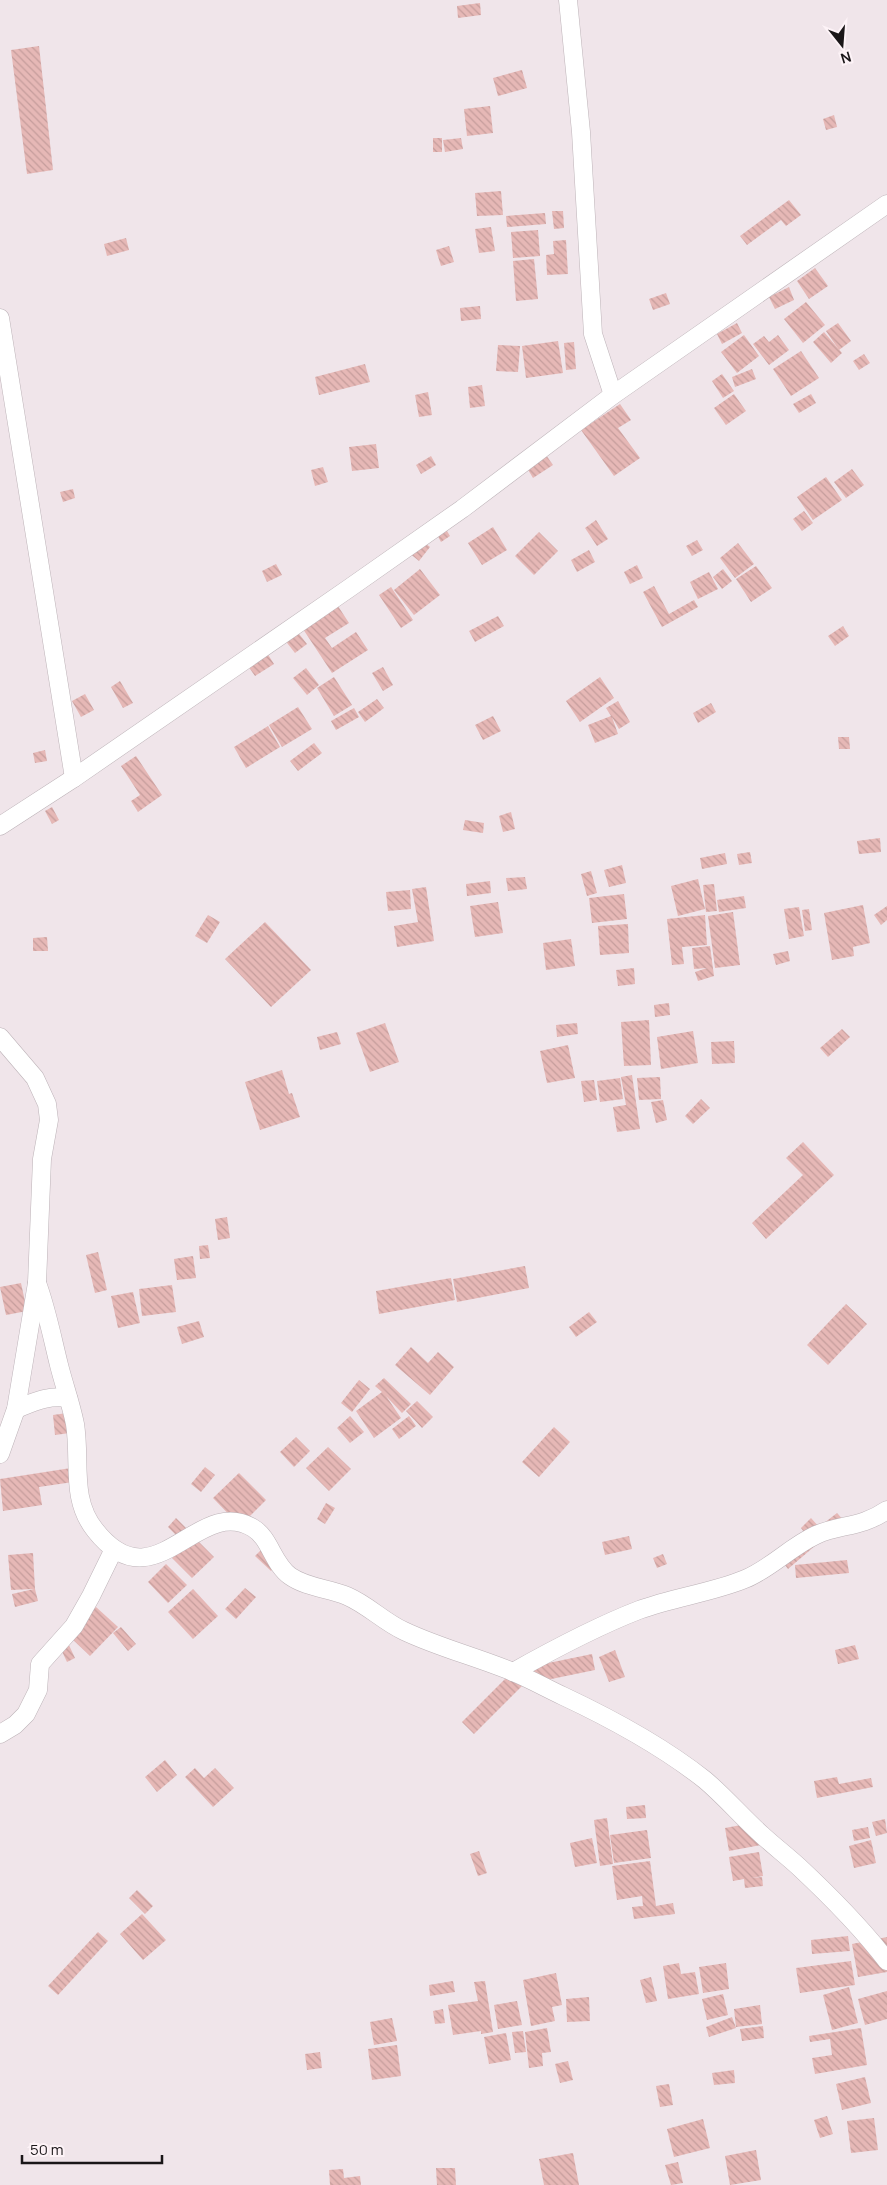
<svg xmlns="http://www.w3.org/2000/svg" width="887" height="2185" font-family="Manrope,sans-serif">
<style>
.building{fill:url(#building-back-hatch)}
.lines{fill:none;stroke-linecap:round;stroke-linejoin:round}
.minor-casing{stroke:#bdb3b8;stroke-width:19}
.minor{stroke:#fff;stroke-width:18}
</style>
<defs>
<pattern id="building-back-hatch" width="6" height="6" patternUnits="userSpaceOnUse" patternTransform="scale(1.25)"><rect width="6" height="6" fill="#e6b8b6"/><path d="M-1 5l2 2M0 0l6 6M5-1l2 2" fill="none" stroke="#c59d9c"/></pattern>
</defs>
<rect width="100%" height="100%" fill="#f0e5ea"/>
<!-- building -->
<g class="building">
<path d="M480,3L481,15L458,18L457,6Z"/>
<path d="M39,46L53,170L27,174L11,50Z"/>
<path d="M522,70L527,88L498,96L493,78Z"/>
<path d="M490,106L493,133L467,136L464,109Z"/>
<path d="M834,115L837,127L826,130L823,119Z"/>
<rect x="433" y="138" width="9" height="14"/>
<path d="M461,138L463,149L445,152L443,140Z"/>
<path d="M501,191L503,215L477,216L475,193Z"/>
<path d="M789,200L801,215L786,226L781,220L747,245L740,236Z"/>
<path d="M552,211H563L564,228L554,229Z"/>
<path d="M545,213L546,224L507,227L506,216Z"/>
<path d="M491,227L495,251L479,253L475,229Z"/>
<path d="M538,230L540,256L513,258L511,232Z"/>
<path d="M126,238L129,250L107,256L104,244Z"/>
<path d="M566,240L568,274L547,275L546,255L554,254L553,241Z"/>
<path d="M449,246L454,262L441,266L436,250Z"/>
<path d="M534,259L538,299L516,301L513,261Z"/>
<path d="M815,268L828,286L809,299L797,281Z"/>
<path d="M789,287L794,300L775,309L769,297Z"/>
<path d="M666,293L670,304L653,310L649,299Z"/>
<path d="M806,302L825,325L803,343L784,319Z"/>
<path d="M480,306L481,319L461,321L460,308Z"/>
<path d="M737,323L742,333L722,344L717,334Z"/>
<path d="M838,323L851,341L839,350L826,331Z"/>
<path d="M824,332L842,353L831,363L813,342Z"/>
<path d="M744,335L759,356L737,373L721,352Z"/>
<path d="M778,335L789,350L769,365L753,344L764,336L769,342Z"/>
<path d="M558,341L563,373L526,378L522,346Z"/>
<path d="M574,342L576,369L566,370L564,343Z"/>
<path d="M498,345L520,346L518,372L496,371Z"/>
<path d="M801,351L819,378L791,396L773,369Z"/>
<path d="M864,354L870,363L859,370L853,361Z"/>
<path d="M365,364L370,382L319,395L315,377Z"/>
<path d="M752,369L756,379L735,387L732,377Z"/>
<path d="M722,374L734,391L723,398L712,381Z"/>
<path d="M482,385L485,406L470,408L468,387Z"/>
<path d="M428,392L432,415L419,417L415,395Z"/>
<path d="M734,394L746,411L726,425L714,408Z"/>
<path d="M811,394L816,403L799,413L793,404Z"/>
<path d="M620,404L631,420L618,428L640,458L614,476L581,430Z"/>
<path d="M376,444L379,468L352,471L349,447Z"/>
<path d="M546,455L553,465L533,478L527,468Z"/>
<path d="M431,456L436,465L421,474L416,465Z"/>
<path d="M323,467L328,482L315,486L311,470Z"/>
<path d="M852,469L864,485L846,498L834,482Z"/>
<path d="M826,477L842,500L813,520L797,497Z"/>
<path d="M73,489L75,498L63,502L60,492Z"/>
<path d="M804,511L813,523L802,531L793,519Z"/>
<path d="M596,520L608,539L597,546L585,528Z"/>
<path d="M444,526L450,536L441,542L435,531Z"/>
<path d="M493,527L507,550L482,565L468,543Z"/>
<path d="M539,532L558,551L534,575L515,556Z"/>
<path d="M419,538L430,547L419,561L408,552Z"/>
<path d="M697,540L703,550L692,556L686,546Z"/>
<path d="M738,543L754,564L735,578L720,558Z"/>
<path d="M589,550L595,562L577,572L571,560Z"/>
<path d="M276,564L282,575L267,582L262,571Z"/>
<path d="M637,565L643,578L630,584L624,572Z"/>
<path d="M756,566L772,588L751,602L736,579Z"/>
<path d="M420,569L440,595L414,615L394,590Z"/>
<path d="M723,569L732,581L722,589L713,577Z"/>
<path d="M709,572L718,589L698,599L690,582Z"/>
<path d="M654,586L669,614L694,600L698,607L662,627L643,592Z"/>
<path d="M391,587L413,620L401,628L379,595Z"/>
<path d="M336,603L349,623L325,638L332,648L356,632L368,650L332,673L301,626Z"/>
<path d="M498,616L504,626L475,642L469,631Z"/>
<path d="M843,626L849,636L835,646L828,636Z"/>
<path d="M296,630L307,644L295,653L284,639Z"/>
<path d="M267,653L274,664L255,676L248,666Z"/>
<path d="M383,667L393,685L383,691L372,673Z"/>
<path d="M306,668L319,685L307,695L293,678Z"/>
<path d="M334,677L352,705L334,716L317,688Z"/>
<path d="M600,677L614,698L580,722L566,701Z"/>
<path d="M120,681L133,703L123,708L111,687Z"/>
<path d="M85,694L94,710L81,717L72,701Z"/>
<path d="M377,699L384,708L365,722L358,712Z"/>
<path d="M618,701L630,722L619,729L612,717L618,734L595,743L588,725L611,716L606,708Z"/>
<path d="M711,703L716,712L698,723L693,713Z"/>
<path d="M298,707L312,729L282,747L269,725Z"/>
<path d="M354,708L359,717L336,730L331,721Z"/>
<path d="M493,716L501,731L483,740L475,725Z"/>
<path d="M268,726L280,747L246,768L234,747Z"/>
<path d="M838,737H849L850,749H839Z"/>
<path d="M314,743L322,753L298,771L290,761Z"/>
<path d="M45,750L47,761L35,763L33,753Z"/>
<path d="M136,756L162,795L138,812L131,801L140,795L121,766Z"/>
<path d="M52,807L59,820L52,824L45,811Z"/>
<path d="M511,812L515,829L503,832L499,816Z"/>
<path d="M465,820L484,823L483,833L463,830Z"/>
<path d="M880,838L881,852L859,854L857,841Z"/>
<path d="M750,852L752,863L739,865L737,854Z"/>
<path d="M725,853L727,864L702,869L700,858Z"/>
<path d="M622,865L626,883L609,887L604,870Z"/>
<path d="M591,871L597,893L587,896L581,874Z"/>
<path d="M525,877L527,889L508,891L506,878Z"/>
<path d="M698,879L705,909L678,916L671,886Z"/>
<path d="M490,881L491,893L467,896L466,884Z"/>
<path d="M714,884L717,911L706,912L703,885Z"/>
<path d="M426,887L434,941L397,947L394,926L418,922L412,889Z"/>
<path d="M410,890L411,909L388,911L386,892Z"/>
<path d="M624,894L627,919L592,923L589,898Z"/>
<path d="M744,896L746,908L719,912L717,900Z"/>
<path d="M498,902L503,933L475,937L470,906Z"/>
<path d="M863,905L870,943L853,947L854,956L832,960L824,913Z"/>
<path d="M887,906V920L881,925L874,915Z"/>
<path d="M799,907L804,936L789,939L784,909Z"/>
<path d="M809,909L812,930L805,931L802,910Z"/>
<path d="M733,912L740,965L715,968L708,916Z"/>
<path d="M208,915L220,922L207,943L195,936Z"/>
<path d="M705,915L707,945L682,947L684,964L672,965L667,919Z"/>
<path d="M265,922L311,970L271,1007L225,959Z"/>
<path d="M628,924L629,953L600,955L598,926Z"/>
<path d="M47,937L48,951H33V938Z"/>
<path d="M571,939L575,966L546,970L543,943Z"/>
<path d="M710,946L714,976L698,981L695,972L707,968L694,969L692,948Z"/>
<path d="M788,951L790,961L776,965L773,954Z"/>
<path d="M634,968L635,984L618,986L616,970Z"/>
<path d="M669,1003L670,1015L655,1017L654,1005Z"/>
<path d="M649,1020L651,1065L624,1066L621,1022Z"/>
<path d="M385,1023L399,1062L370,1072L356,1033Z"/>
<path d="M577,1023L578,1034L557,1037L556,1025Z"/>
<path d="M842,1029L850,1037L828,1057L820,1048Z"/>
<path d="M693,1031L698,1063L661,1069L657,1037Z"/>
<path d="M337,1032L341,1044L320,1050L317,1037Z"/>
<path d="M734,1041L735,1063L712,1064L711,1042Z"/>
<path d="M568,1045L575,1078L547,1083L540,1051Z"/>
<path d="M282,1070L289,1094L292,1093L300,1117L260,1130L245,1082Z"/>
<path d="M632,1075L640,1129L617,1132L613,1107L626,1105L621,1077Z"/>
<path d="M660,1077L661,1099L639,1100L637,1078Z"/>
<path d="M620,1078L623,1099L600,1102L597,1081Z"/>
<path d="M594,1080L597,1100L584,1102L581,1081Z"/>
<path d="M701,1099L710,1108L693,1124L685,1116Z"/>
<path d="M663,1100L667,1120L656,1123L651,1102Z"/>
<path d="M803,1142L834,1175L766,1239L752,1223L803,1175L786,1158Z"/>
<path d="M227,1217L230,1238L218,1240L215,1219Z"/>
<path d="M208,1245L210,1258L200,1259L199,1246Z"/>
<path d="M98,1252L107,1290L95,1293L86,1255Z"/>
<path d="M193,1256L196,1278L177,1280L174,1259Z"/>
<path d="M525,1266L529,1288L457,1302L453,1279Z"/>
<path d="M451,1278L455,1300L379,1314L376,1291Z"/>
<path d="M21,1283L27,1311L6,1315L0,1287Z"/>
<path d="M172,1285L176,1312L142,1316L139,1289Z"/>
<path d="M133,1292L140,1323L118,1328L111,1296Z"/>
<path d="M846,1304L867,1324L828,1365L807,1345Z"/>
<path d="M589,1312L597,1322L576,1337L569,1327Z"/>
<path d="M199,1321L204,1337L182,1344L177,1327Z"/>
<path d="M411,1347L428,1363L438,1352L454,1367L430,1395L395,1365Z"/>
<path d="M384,1378L411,1404L402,1413L386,1396L401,1418L374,1438L356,1411L382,1392L375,1386Z"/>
<path d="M359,1380L370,1389L352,1412L341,1403Z"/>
<path d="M417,1401L433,1417L422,1428L406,1411Z"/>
<path d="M67,1413L70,1433L55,1435L53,1415Z"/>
<path d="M350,1416L364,1432L350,1443L337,1428Z"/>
<path d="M409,1416L416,1426L399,1439L392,1429Z"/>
<path d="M554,1427L570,1442L539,1477L522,1462Z"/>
<path d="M296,1437L310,1451L294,1467L280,1452Z"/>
<path d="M328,1447L351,1469L329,1491L306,1468Z"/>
<path d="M205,1467L215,1475L201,1492L191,1484Z"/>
<path d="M71,1468L73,1482L39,1487L42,1505L3,1511L0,1479Z"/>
<path d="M239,1473L266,1500L240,1526L213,1498Z"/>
<path d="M326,1503L335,1508L325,1524L317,1519Z"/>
<path d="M837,1513L844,1521L788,1569L781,1560L808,1537L801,1528L811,1518L819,1527Z"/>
<path d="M176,1518L192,1534L183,1542L168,1527Z"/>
<path d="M629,1536L632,1549L605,1555L602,1542Z"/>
<path d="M194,1537L214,1557L192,1578L172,1558Z"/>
<path d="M264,1547L280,1561L271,1571L255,1556Z"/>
<path d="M33,1553L35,1589L38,1601L15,1607L12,1594L34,1589L11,1590L8,1555Z"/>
<path d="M663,1554L667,1564L657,1568L653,1558Z"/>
<path d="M847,1560L849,1573L796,1578L795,1565Z"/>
<path d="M166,1564L187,1585L168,1603L148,1582Z"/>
<path d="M245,1588L256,1597L236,1619L225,1609Z"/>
<path d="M193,1589L218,1616L193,1639L168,1612Z"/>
<path d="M96,1607L118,1627L90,1656L69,1636Z"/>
<path d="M121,1627L136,1644L128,1651L113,1633Z"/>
<path d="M67,1641L75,1658L67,1662L59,1645Z"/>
<path d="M855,1645L859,1659L838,1664L835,1650Z"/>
<path d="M615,1650L625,1677L609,1682L599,1657Z"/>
<path d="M592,1654L595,1670L532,1683L531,1677L474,1734L462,1722L521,1663L529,1667Z"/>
<path d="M165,1760L177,1775L157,1792L145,1777Z"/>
<path d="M195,1768L204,1778L215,1768L234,1788L213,1807L185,1777Z"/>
<path d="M837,1777L839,1784L871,1778L873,1787L817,1798L814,1781Z"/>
<path d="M645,1805L646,1818L627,1819L626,1807Z"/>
<path d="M607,1818L613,1864L600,1866L594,1820Z"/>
<path d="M885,1819L887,1833L876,1836L872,1822Z"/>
<path d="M757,1822L761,1845L729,1851L725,1828Z"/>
<path d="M868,1827L870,1838L854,1841L852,1830Z"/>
<path d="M647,1830L651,1858L614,1863L610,1835Z"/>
<path d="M592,1838L597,1863L575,1867L570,1843Z"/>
<path d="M871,1840L876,1863L854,1868L849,1846Z"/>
<path d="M479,1851L487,1873L478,1876L470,1854Z"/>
<path d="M759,1852L763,1876L751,1878L762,1877L763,1886L745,1888L744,1879L733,1881L729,1857Z"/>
<path d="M650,1861L656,1906L673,1903L675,1914L634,1919L632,1907L643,1906L642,1896L617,1900L612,1866Z"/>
<path d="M137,1890L153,1906L145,1914L129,1898Z"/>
<path d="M142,1914L166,1940L143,1960L120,1934Z"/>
<path d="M98,1932L108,1941L58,1995L48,1986Z"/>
<path d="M848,1936L850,1951L812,1954L811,1940Z"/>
<path d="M887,1937V1972L858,1977L852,1944Z"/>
<path d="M851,1961L855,1985L800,1993L796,1968Z"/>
<path d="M679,1963L681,1974L695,1972L699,1994L668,1999L663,1966Z"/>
<path d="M726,1963L729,1989L703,1993L699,1967Z"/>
<path d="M556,1973L562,2005L552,2007L555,2021L531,2026L523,1980Z"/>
<path d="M651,1977L657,2001L646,2003L640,1980Z"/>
<path d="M453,1981L455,1992L430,1996L429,1985Z"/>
<path d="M485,1981L493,2032L481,2034V2031L453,2035L448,2005L478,2001L474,1982Z"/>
<path d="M849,1987L858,2023L832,2030L823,1995Z"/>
<path d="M887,1991V2019L865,2025L858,1999Z"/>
<path d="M723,1994L728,2015L707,2020L702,1999Z"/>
<path d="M589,1997L590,2021L567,2022L566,1999Z"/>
<path d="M517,2001L522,2025L498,2029L494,2005Z"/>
<path d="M760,2005L762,2024L736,2027L734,2009Z"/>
<path d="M443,2009L445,2023L435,2024L433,2011Z"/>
<path d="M732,2017L736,2028L709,2037L706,2027Z"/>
<path d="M392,2018L397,2041L374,2045L370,2022Z"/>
<path d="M763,2026L764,2038L742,2041L740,2029Z"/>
<path d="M547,2028L551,2052L542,2053L543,2066L529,2068L525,2032Z"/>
<path d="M861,2028L867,2065L815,2074L812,2058L832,2055L830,2039L810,2042L809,2036Z"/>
<path d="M523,2031L526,2052L515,2053L512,2032Z"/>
<path d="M506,2033L511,2060L489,2064L484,2037Z"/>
<path d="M397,2045L401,2076L372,2080L368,2049Z"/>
<path d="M320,2052L322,2068L307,2070L305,2054Z"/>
<path d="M568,2061L573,2080L560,2083L555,2064Z"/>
<path d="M734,2070L735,2083L714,2085L712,2073Z"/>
<path d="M865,2077L871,2103L842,2110L836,2084Z"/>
<path d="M669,2084L673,2105L660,2107L656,2086Z"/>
<path d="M827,2116L833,2134L820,2138L814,2120Z"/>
<path d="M874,2118L878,2150L851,2153L847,2121Z"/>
<path d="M703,2119L710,2148L674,2157L667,2129Z"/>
<path d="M756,2150L761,2180L730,2185L725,2156Z"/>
<path d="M573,2153L579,2185H544L539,2159Z"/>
<path d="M678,2162L683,2183L671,2185L665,2165Z"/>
<path d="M436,2168H455L456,2185H437Z"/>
<path d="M343,2169L344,2178L360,2176L361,2185H330L329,2170Z"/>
</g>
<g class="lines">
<!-- minor casing -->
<g class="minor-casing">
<g id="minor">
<path d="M568,0L581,132L593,334L613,395"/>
<path d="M0,318L74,778"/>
<path d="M0,826L74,778L348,589L462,509L613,395L887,204"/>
<path d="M0,1037L35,1078L47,1104L49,1120L42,1159L37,1283L16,1409L0,1454"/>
<path d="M37,1283C47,1310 52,1337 59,1365C64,1385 71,1404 75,1424C81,1461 70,1499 95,1530C155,1607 197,1494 253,1528C270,1538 273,1564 290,1576C307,1588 329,1588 347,1596C368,1605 384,1622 404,1631C440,1648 477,1657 513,1672C530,1679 546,1688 563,1696C612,1719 662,1746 705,1780C725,1797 742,1817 762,1835C774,1846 787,1856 799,1867C830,1896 861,1927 887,1961"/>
<path d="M16,1409C34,1402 48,1395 68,1398"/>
<path d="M513,1672C554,1649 595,1627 639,1610C674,1597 711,1593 745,1579C770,1569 790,1547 816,1535C840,1524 861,1528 887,1510"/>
<path d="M0,1734L15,1725L26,1714L38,1690L40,1664L74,1626L91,1596L114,1549"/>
</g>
</g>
<!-- minor -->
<use href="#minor" class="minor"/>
</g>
<!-- north arrow -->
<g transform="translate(842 45) rotate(163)" stroke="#fdf3f7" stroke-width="4" paint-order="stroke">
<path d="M0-4L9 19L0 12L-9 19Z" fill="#1a1618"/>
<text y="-8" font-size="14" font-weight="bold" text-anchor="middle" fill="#1a1618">N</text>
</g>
<!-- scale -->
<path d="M22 2155v8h140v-8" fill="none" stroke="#1a1618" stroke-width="2.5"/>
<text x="30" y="2155" font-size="15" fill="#1a1618" stroke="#fdf3f7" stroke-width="4" paint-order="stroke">50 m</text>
</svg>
